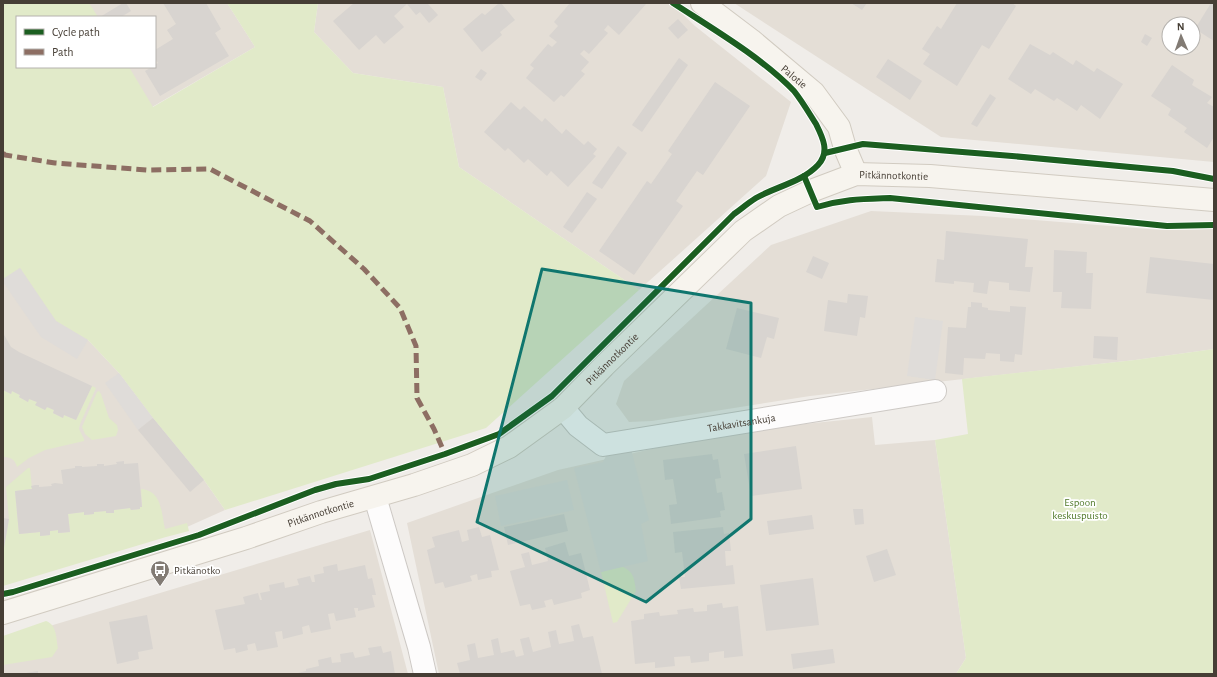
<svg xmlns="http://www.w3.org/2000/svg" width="1217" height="677" font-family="'Alegreya Sans',sans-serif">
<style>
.residential{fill:#e4ded6;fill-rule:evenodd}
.green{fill:#e1eac9}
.parking{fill:#dfdcd9}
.building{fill:#d8d4d0}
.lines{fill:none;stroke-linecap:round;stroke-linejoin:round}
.street-casing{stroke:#cdc9c5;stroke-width:24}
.secondary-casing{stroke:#d1cbc1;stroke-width:24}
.street{stroke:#fdfcfc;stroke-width:22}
.secondary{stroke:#f7f4ee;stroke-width:22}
.quiet{stroke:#8d6e63;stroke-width:5;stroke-dasharray:10 5;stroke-linecap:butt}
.cycleway-casing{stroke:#fff;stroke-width:8}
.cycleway{stroke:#1b5e20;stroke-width:6}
.marked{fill:#0f766e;fill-opacity:0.2;stroke:#0f766e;stroke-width:3;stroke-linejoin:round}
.labels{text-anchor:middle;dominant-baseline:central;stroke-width:3.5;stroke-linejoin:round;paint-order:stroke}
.street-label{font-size:11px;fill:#463e35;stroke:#fff}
.park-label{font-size:11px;fill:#4f7828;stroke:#fff}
.poi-label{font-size:11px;fill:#463e35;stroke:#fff;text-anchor:start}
</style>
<rect width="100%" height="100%" fill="#f0ede9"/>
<!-- residential -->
<g class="residential">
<path d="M57,3H227L255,47L140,114L110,67H155V17H73Z"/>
<path d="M318,3H671L695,26L791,102L766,176L639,290L459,167L443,87L353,73L314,32Z"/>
<path d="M734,3H1214V162L941,137ZM1169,24H1193V48H1169Z"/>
<path d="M3,174L88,340L119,373L153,418L204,480L225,510L178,531L3,572Z"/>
<path d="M871,211L983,216L1161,230L1214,229V349L1135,360L810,396L652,421L629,422L616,404L624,381L771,245Z"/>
<path d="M872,417L875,445L935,440L966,658L956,674H439L407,523L558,470L727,432Z"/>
<path d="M370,530L408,674H3V640Z"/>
</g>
<!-- green -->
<g class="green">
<path d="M3,3H89L98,17H17V67H129L153,107L255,47L227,3H318L314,32L353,73L443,87L459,167L639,290L486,428L225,510L204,480L153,418L119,373L88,340L56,321L20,268L3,279Z"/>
<path d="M1214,349V674H956L966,658L935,440L968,434L962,379L1135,360Z"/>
<path d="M92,386L96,388L80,424L79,429L84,439V441L45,450L29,458L17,467C15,459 10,457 3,457V390L11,394L12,391L20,395L19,397L28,402L29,399L37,402L36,405L45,410L47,407L54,410L53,413L63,418L64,415L76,420Z"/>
<path d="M99,391L101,394L109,418L117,425L118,430L116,436L92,440L85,434L82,427L97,392Z"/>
<path d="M28,468H30L32,489L15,491L19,534L40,532V536L50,535V531L58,530L59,533L70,532L68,514L84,512L85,515L93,514L94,512L106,511V513H114V510L130,508L131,510L140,509V507L142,506L141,489C162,491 161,511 165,529L187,523L189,531L166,537L3,586V551L9,519L6,487Z"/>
<path d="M621,566C634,572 634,577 636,591L617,622L613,623L601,572Z"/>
<path d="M46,621C57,625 56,638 58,648L52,657L3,665V636Z"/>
</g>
<!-- parking -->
<g class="parking">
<path d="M20,268L56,321L88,340L77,359L41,337L3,282V279Z"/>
<path d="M915,317L943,321L935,380L907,376Z"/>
<path d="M119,373L153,418L138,430L105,383Z"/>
<path d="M630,445L649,520L641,524L648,561L601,572L574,468L603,462L609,450Z"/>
<path d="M567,480L574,510L501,526L495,496Z"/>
</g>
<!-- building -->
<g class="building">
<path d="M123,3H126L131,11L121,17H100Z"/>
<path d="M163,3H206L221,29L215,33L229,56L160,96L145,71L152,67H155V65L158,63L155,58V50L173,39L167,30L176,24Z"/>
<path d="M354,3H430L428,4L438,15L429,23L420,12L416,15L407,4L394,16L404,27L384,44L376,35L359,50L333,21Z"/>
<path d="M499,3H501L515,20L500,32L502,35L482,52L463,29L482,13L485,15Z"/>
<path d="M570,3L576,4L577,3H645L646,4L619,35L608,25L604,30L608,33L589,54L584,50L580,54L589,62L581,71L585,74L564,97L561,95L554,102L526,78L534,68L530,65L548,44L552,47L557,42L549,36L558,26L554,22Z"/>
<path d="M851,3H867L862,10Z"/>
<path d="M957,3H1012L1016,6L989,49L982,45L957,86L923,64L930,54L922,49L937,26L941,29Z"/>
<path d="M1211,3H1214V41L1195,29Z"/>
<path d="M678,19L688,30L678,39L668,28Z"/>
<path d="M1145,34L1152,38L1147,46L1141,42Z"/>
<path d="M1030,44L1050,55L1053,52L1073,65L1076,60L1094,72L1097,68L1123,84L1100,119L1081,105L1077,111L1057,98L1054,101L1035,89L1031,94L1008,79Z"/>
<path d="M679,58L688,65L642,132L632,125Z"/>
<path d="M888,59L922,81L910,100L876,77Z"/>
<path d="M1172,65L1194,80L1192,85L1212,97L1207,103L1214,107V137L1207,148L1184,132L1187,128L1168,115L1171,109L1151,96Z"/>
<path d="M481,69L487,73L481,81L475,77Z"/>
<path d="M715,82L750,106L703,175L697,171L676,201L683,206L634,275L599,251L647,181L651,184L672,154L668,151Z"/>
<path d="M990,94L996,98L977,127L971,124Z"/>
<path d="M511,102L520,110L524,106L542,122L545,118L562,134L566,129L584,145L588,141L597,149L593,154L596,156L568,187L551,171L547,176L528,159L524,163L508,148L505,151L484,132Z"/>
<path d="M618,146L627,153L602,189L592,183Z"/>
<path d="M587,192L597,199L572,233L563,227Z"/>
<path d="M946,231L1028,239L1025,267H1033L1030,292L1009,290V283L989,281L987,294L973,292L974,283L954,281V284L935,282L937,259L944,260Z"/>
<path d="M1054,250L1087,252L1086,273H1093L1091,309L1061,308L1062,292H1053Z"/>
<path d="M813,256L829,263L822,279L806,272Z"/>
<path d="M1150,257L1214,264V300L1146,293Z"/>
<path d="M848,294L868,296L865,318L860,317L857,336L824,331L828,300L847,303Z"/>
<path d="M971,302L982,303V307L988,308V310L1010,312V306L1026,307L1022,355L1015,354L1014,362L1000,361V354L986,353L985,359L964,358L963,375L945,373L948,327L966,328L968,307H971Z"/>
<path d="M737,308L779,318L774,339L767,337L761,358L726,349Z"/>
<path d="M3,333L11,347L19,352L92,386L76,420L64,415L63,418L53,413L54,410L47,407L45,410L35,405L37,402L29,399L28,402L19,397L20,395L12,391L11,394L3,390Z"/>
<path d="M1094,336L1118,337L1117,360L1093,358Z"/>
<path d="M153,418L204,480L190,492L138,430Z"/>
<path d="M796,446L802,489L751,496L744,454Z"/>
<path d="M712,454L713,460L718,459L721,478L715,479L717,493L722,492L725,510L720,511L721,517L671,524L669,505L677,504L673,479L665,480L663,460Z"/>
<path d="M124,461V464L138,463L142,507H140V509L131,510L130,508L114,510V513H106V511L94,512V514L84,515V512L68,514L70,532L58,533V530L50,531V535L40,536V532L19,534L15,491L32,489L31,486L35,485H39V487L52,486L51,484L55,483L63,484L61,470L75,468V466H82V467L97,466V464H104V466L117,464L116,462Z"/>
<path d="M853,509H863L864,524L855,525Z"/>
<path d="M564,514L568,531L508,545L504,527Z"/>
<path d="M812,515L814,529L769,535L767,521Z"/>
<path d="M3,518L9,519L4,548H3Z"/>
<path d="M479,527L482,537L490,535L499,570L491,571L492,577L478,580L477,574L470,576L472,581L445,588L443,582L435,584L427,550L435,547L432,537L459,530L462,542L469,540L467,530Z"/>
<path d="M723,527L724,534L729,533L731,551H725L726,566L733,565L735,584L681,589L679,577H685L682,552L675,553L673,532Z"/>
<path d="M565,542L569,556L581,553L590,590L581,593L582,598L554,605L552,599L544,601L546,607L532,610L530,604L520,606L510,571L525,567L521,554L529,552L532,565L548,561L545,548Z"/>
<path d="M887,549L896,575L874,582L866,556Z"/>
<path d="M337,564L338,571L365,565L368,579L372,578L376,595H372L375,607L358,611V608H354L356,617L336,621L334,613L328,614L331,629L311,633L309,625L302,627L303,634L283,639L282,631L275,632L278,647L257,651L255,643L247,645L248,650L236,653L235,648L224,650L215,610L245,604L243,597L258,593L260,600H262L260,593L270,591L269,585L284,582L285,588L299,585L297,579L310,576L312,582H315L314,575L324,573L323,567Z"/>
<path d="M813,578L819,625L766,631L760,585Z"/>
<path d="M722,603L723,608L738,606L743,656L724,658V651L709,653V661L691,663L690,656L674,657L675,666L655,668V662L635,664L631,621L644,619V614L659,612L660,616L678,614L677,610L693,608L694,612L707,611V605Z"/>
<path d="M147,615L153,649L138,652L139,659L117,664L109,622Z"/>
<path d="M579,624L583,638L593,636L602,674H460L457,663L470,660L467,645L475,643L478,658L494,655L491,640L498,638L501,653L514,650L516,657L524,655L520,639L529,637L533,652L551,647L548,632L556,630L559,644L574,641L571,626Z"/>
<path d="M381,646L383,653L391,651L395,674H294L306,671V669L319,666L318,660L331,657L332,663L341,662L340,654L353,652L355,658L370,655L368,648Z"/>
<path d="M833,649L835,663L793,669L791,654Z"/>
<path d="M38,671V674H26V673Z"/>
</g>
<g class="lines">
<!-- street casing -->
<g class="street-casing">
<g id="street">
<path id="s1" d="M563,408L578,426L603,445L935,391"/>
<path d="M375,497L419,647L425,674"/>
</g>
</g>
<!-- secondary casing -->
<g class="secondary-casing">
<g id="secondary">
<path id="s2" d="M702,3L751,40L814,93L839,127L845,148L856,174"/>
<path id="s3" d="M3,613L246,538L321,512L414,485L472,465L509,447L563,408L604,366L743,231L779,206L811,191L856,174L930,176L1214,200"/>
</g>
</g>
<!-- street -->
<use href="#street" class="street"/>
<!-- secondary -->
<use href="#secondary" class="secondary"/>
<!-- quiet -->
<path class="quiet" d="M3,153L5,155L55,163L147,170L210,169L310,221L364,269L400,308L416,346L417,398L434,429L445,454"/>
<!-- cycleway casing -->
<g class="cycleway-casing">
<g id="cycleway">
<path d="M825,153L863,144L1012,156L1173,171L1214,179"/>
<path d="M804,176L817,207C843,199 863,199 890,198L1167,226L1214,225"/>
<path d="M3,594L13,592L199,535L315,490L336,484L369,479L445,454L499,434L552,396L734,214C741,209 748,203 756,198C775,187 802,182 818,165C830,152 823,138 816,124C809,113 802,101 794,91C761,57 713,29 673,3"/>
</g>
</g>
<!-- cycleway -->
<use href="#cycleway" class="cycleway"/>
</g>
<!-- marked area -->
<path class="marked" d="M542,269L751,303V519L646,602L477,522Z"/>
<!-- icons -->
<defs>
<g id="bus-pin" transform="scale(1)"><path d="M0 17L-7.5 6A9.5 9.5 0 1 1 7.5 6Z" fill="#827b74" stroke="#fff"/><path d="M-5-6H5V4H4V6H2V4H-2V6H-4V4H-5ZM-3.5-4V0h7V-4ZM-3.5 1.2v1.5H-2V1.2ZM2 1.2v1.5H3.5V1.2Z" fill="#fff"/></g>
</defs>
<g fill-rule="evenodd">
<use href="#bus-pin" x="160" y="570"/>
</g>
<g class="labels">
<!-- street labels -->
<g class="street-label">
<text stroke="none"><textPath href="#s2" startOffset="118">Palotie</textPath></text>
<text stroke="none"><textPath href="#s3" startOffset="1017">Pitkännotkontie</textPath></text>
<text stroke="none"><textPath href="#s3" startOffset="669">Pitkännotkontie</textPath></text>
<text stroke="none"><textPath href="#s1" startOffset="195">Takkavitsankuja</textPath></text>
<text stroke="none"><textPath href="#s3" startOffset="333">Pitkännotkontie</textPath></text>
</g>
<!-- park labels -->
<g class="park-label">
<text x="1080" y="502">Espoon<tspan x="1080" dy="13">keskuspuisto</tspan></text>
</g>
<!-- poi labels -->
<g class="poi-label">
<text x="174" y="570">Pitkänotko</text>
</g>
</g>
<!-- border -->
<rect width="1217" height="677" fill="none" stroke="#463e35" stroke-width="8"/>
<!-- legend -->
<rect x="16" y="16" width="140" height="52" fill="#ffffff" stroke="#b5b2ae"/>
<rect x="24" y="29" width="20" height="6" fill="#1b5e20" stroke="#b5b2ae"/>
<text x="52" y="36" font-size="12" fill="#463e35">Cycle path</text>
<rect x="24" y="49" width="20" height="6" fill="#8d6e63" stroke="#b5b2ae"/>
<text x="52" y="56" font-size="12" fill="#463e35">Path</text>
<!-- north arrow -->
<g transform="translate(1181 36) rotate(358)"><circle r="19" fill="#ffffff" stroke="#b5b2ae"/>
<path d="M0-3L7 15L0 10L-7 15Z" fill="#827b74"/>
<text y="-6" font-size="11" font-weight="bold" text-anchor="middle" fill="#463e35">N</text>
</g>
</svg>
